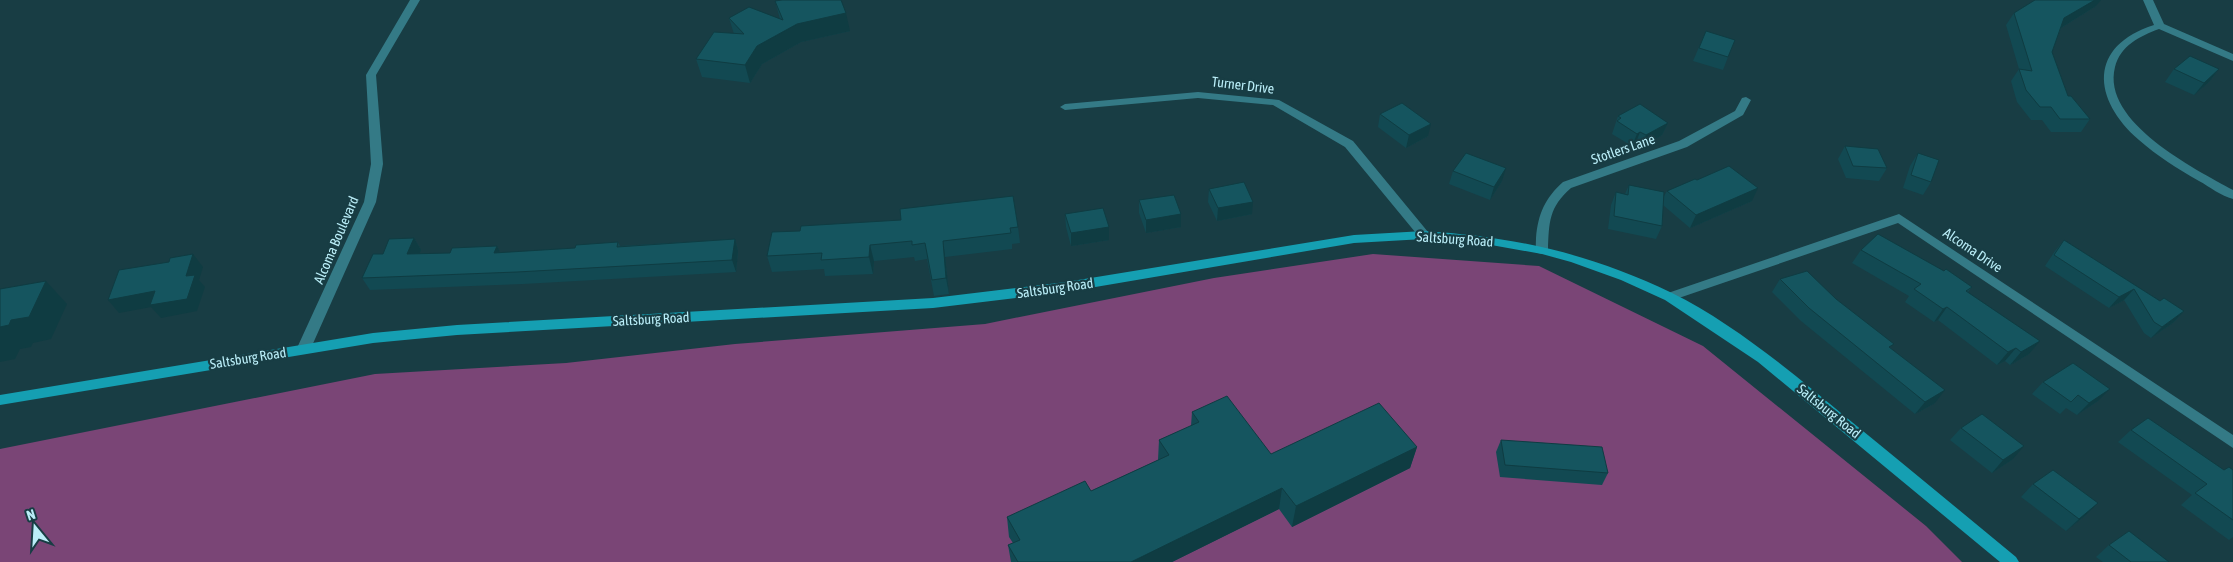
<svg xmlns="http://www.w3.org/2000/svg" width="2233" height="562" font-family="'Asap Condensed',sans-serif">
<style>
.green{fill:#7a4576}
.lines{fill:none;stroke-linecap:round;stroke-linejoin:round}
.street{fill:#347a86;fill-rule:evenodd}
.secondary{fill:#159fb2;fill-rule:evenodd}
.wall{fill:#124952}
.shaded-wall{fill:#0f3c42}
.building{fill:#15555f;stroke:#0f3c42}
.labels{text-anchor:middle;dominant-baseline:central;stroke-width:4.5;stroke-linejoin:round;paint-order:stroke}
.street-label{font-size:14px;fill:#baeef8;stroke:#183d44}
</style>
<rect width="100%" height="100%" fill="#183d44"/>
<!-- green -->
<path class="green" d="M1373,254L1539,266L1703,346L1926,526L1962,562H0V449L375,374L566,363L735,344L985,324L1214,278Z"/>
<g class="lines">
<!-- street -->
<g class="street">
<path d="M410,0H420L376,75L383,164L376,202L311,348L309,352H299L297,348L364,202L371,164L366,75Z"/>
<path d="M2143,0H2153L2164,24L2233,54V61L2159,29C2140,36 2120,46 2115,67C2101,122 2195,169 2233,190V199C2221,196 2210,187 2199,181C2178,169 2157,156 2139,140C2092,99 2088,46 2154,25Z"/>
<path d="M1198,92L1279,100L1353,141L1428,232L1430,235L1428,238H1420L1345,147L1273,105L1198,98L1065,110L1060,107L1065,104Z"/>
<path d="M1746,97L1751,100L1743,115L1687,147L1571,188C1549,207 1549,222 1548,250L1542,254L1538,253C1535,248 1536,243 1536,238C1538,214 1545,198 1563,182L1679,141L1735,111L1742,98Z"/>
<path d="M1899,214L2233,435V448L1898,223L1673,300L1669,302L1663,297L1665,294Z"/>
</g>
<!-- secondary -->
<path class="secondary" d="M1424,231C1515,237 1589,253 1672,293C1733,323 1794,374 1847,418C1904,464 1960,511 2016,557L2019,562H2000L1758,362L1665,300L1621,280L1571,262L1542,254L1480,243L1424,239L1354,243L1066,292L933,308L457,335L373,343L0,405V395L373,333L457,325L933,298L1066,282L1354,235Z"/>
</g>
<!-- wall -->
<g class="wall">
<path d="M775,1L850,31L801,42L762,64L750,83L702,77L696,59L734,34L729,18L780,19Z"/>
<path d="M2096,6L2061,28L2052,52L2068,96L2090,119L2081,132H2051L2042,120H2031L2017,102L2011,81L2019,69L2006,25L2014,13Z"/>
<path d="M1706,31L1728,57L1723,70L1693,61Z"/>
<path d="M2174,69H2219L2209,82L2194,95L2165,82Z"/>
<path d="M1380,114L1428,136L1406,148L1378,127Z"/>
<path d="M1618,116L1668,123L1662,135L1640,148L1635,145L1632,146L1612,134Z"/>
<path d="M1845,146L1887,168L1879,181L1846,178L1838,159Z"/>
<path d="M1918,153L1931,182L1923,195L1903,188L1910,166Z"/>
<path d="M1453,171L1502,181L1490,200L1449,184Z"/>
<path d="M1697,180L1752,201L1690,228L1663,205L1662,226L1656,239L1608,229L1611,205L1616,192L1625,194L1629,185L1663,198L1667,191Z"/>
<path d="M1209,189L1252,214L1217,221L1208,202Z"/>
<path d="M1139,200L1181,227L1146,233L1139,213Z"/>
<path d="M1065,214L1109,240L1071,246L1066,227Z"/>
<path d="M1018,227L1020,243L1012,244V249L945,257L949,294L934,296L927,259L915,261L914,257L874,261L873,274L825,276L824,269L772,272L767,256L800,231Z"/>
<path d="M414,238L421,250L419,254L450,253L497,246L500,253L575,248L618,242L620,246L735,239L738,251L736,272L523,284L370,290L362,278L383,254Z"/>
<path d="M2064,240L2160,301L2184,311L2174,322L2151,338L2144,333L2124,300L2109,308L2045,266L2055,251Z"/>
<path d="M1861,250L1972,287L1968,292L2029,354L2010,365L2005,361L1997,365L1938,320L1934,322L1905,302L1909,296L1852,263Z"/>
<path d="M1780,279L1836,299L1891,348L1935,403L1915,414L1801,321L1772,292Z"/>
<path d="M2043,382L2098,401L2077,415L2066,408L2060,414L2032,394Z"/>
<path d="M1192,412L1271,454L1417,447L1410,468L1292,527L1279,509L1172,562H1011L1008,545L1013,543L1009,537L1007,517L1091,491L1158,460L1159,440L1191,426Z"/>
<path d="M1961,428L2013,459L1992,473L1950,440Z"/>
<path d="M2131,430L2224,470H2233V537L2229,540L2181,505L2192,495L2118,442Z"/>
<path d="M1501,440L1608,473L1602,485L1500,477L1496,452Z"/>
<path d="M2033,484L2086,515L2066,531L2021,497Z"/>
<path d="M2109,545L2169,562H2103L2096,557Z"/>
</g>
<!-- shaded-wall -->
<g class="shaded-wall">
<path d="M2095,0H2101L2096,6L2056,31L2064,18Z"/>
<path d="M846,13L850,31L801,42L762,64L750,83L745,65L757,46L797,24Z"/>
<path d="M2219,69L2209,82L2194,95L2204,83Z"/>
<path d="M1668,123L1662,135L1640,148L1646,135Z"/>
<path d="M1431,124L1428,136L1406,148L1409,135Z"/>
<path d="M1640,132L1635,145L1632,146L1637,134Z"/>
<path d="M1506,168L1502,181L1490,200L1494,187Z"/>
<path d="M1758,188L1752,201L1690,228L1696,215Z"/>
<path d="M1253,202L1252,214L1217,221L1218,208Z"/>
<path d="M1181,214V227L1146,233V220Z"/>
<path d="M1109,227V240L1071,246V233Z"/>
<path d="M414,238L421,250L414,266L407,254Z"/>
<path d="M735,239L738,251L736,272L732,260Z"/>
<path d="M943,241L945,257L949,294L946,278Z"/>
<path d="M870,245L874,261L873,274L869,257Z"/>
<path d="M497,246L503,259L494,253Z"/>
<path d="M193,254L203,267L199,280L205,287L197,311L161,318L151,307L119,313L108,300L186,276Z"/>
<path d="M46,281L67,304L51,339L33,343L31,347L20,349L15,359L0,362V327L11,320Z"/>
<path d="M2134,289L2124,300L2109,308L2119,297Z"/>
<path d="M1947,307L1938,320L1934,322L1943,309Z"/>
<path d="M2184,311L2174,322L2151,338L2162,327Z"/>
<path d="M2040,341L2029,354L2010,365L2021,352Z"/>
<path d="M2016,348L2005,361L1997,365L2008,352Z"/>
<path d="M2110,389L2098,401L2077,415L2089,403Z"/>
<path d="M1945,390L1935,403L1915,414L1925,402Z"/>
<path d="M2024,446L2013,459L1992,473L2003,460Z"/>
<path d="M1417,447L1410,468L1292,527L1296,506Z"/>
<path d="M1282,488L1279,509L1172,562H1131Z"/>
<path d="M2098,503L2086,515L2066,531L2079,519Z"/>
</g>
<!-- building -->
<g class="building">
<path d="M782,0H841L846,13L797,24L757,46L745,65L696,59L714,32L744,34L729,18L749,7L783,20L775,1Z"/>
<path d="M2035,0H2095L2064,18L2052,52L2068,96H2071L2090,119H2060L2051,107H2040L2026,90L2019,69L2032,71L2014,13Z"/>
<path d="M1706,31L1735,40L1728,57L1699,48Z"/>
<path d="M2190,56L2219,69L2204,83L2174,69Z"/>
<path d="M1402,103L1431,124L1409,135L1380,114Z"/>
<path d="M1640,104L1668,123L1646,135L1640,132L1637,134L1617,121L1621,118L1618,116Z"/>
<path d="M1845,146L1878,149L1887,168L1853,166Z"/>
<path d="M1466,153L1506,168L1494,187L1453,171Z"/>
<path d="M1918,153L1939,160L1931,182L1911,175Z"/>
<path d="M1729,166L1758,188L1696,215L1667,191L1695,179L1697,180Z"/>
<path d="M1244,182L1253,202L1218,208L1209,189Z"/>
<path d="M1629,185L1664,192L1662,226L1614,216L1616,192L1628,195Z"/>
<path d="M1174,195L1181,214L1146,220L1139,200Z"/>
<path d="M1013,196L1018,227L1010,228L1011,233L943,241L946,278L932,280L925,243L912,245V241L870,245L869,257L821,260L822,253L767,256L772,232L800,231L801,226L901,220L900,209Z"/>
<path d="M1103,208L1109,227L1071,233L1065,214Z"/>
<path d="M1878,234L1944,271L1946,269L1972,287L1966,291L2040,341L2021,352L2016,348L2008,352L1947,307L1943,309L1914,289L1921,284L1861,250Z"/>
<path d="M414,238L407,254L450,253L452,248L497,246L494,253L575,248L576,245L618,242L617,247L735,239L732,260L517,272L362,278L373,254H383L389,239Z"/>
<path d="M2064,240L2160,301L2164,298L2184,311L2162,327L2154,322L2134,289L2119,297L2054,255Z"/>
<path d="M193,254L186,276L195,275L187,299L150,305L155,291L108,300L119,270L169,262L170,258Z"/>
<path d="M1807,271L1836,299L1894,344L1889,347L1945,390L1925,402L1809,308L1780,279Z"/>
<path d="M46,281L29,317L11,320L9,325L0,327V289Z"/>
<path d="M2073,363L2110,389L2089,403L2078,395L2071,402L2043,382Z"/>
<path d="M1227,396L1271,454L1379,403L1417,447L1296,506L1282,488L1131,562H1018L1008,545L1020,540L1007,517L1085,481L1091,491L1169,455L1159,440L1199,422L1192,412Z"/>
<path d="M1982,414L2024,446L2003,460L1961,428Z"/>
<path d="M2148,418L2224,470L2229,467L2233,470V520L2195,493L2207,484L2131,430Z"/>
<path d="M1501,440L1602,447L1608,473L1505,465Z"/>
<path d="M2053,470L2098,503L2079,519L2033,484Z"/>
<path d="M2129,531L2169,562H2131L2109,545Z"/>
</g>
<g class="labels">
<!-- street labels -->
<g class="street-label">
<text transform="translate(1243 85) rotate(7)">Turner Drive</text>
<text transform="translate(1623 149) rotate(-19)">Stotlers Lane</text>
<text transform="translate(1455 239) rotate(4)">Saltsburg Road</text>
<text transform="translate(336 240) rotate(-67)">Alcoma Boulevard</text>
<text transform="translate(1973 250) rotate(34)">Alcoma Drive</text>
<text transform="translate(1055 288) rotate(-8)">Saltsburg Road</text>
<text transform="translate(651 319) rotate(-3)">Saltsburg Road</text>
<text transform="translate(248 358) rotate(-9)">Saltsburg Road</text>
<text transform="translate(1829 411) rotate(39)">Saltsburg Road</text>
</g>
</g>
<!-- north arrow -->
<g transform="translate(35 527) rotate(342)" stroke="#183d44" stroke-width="4" paint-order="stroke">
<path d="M0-4L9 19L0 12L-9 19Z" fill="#baeef8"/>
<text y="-8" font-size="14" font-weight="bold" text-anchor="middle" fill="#baeef8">N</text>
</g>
</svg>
